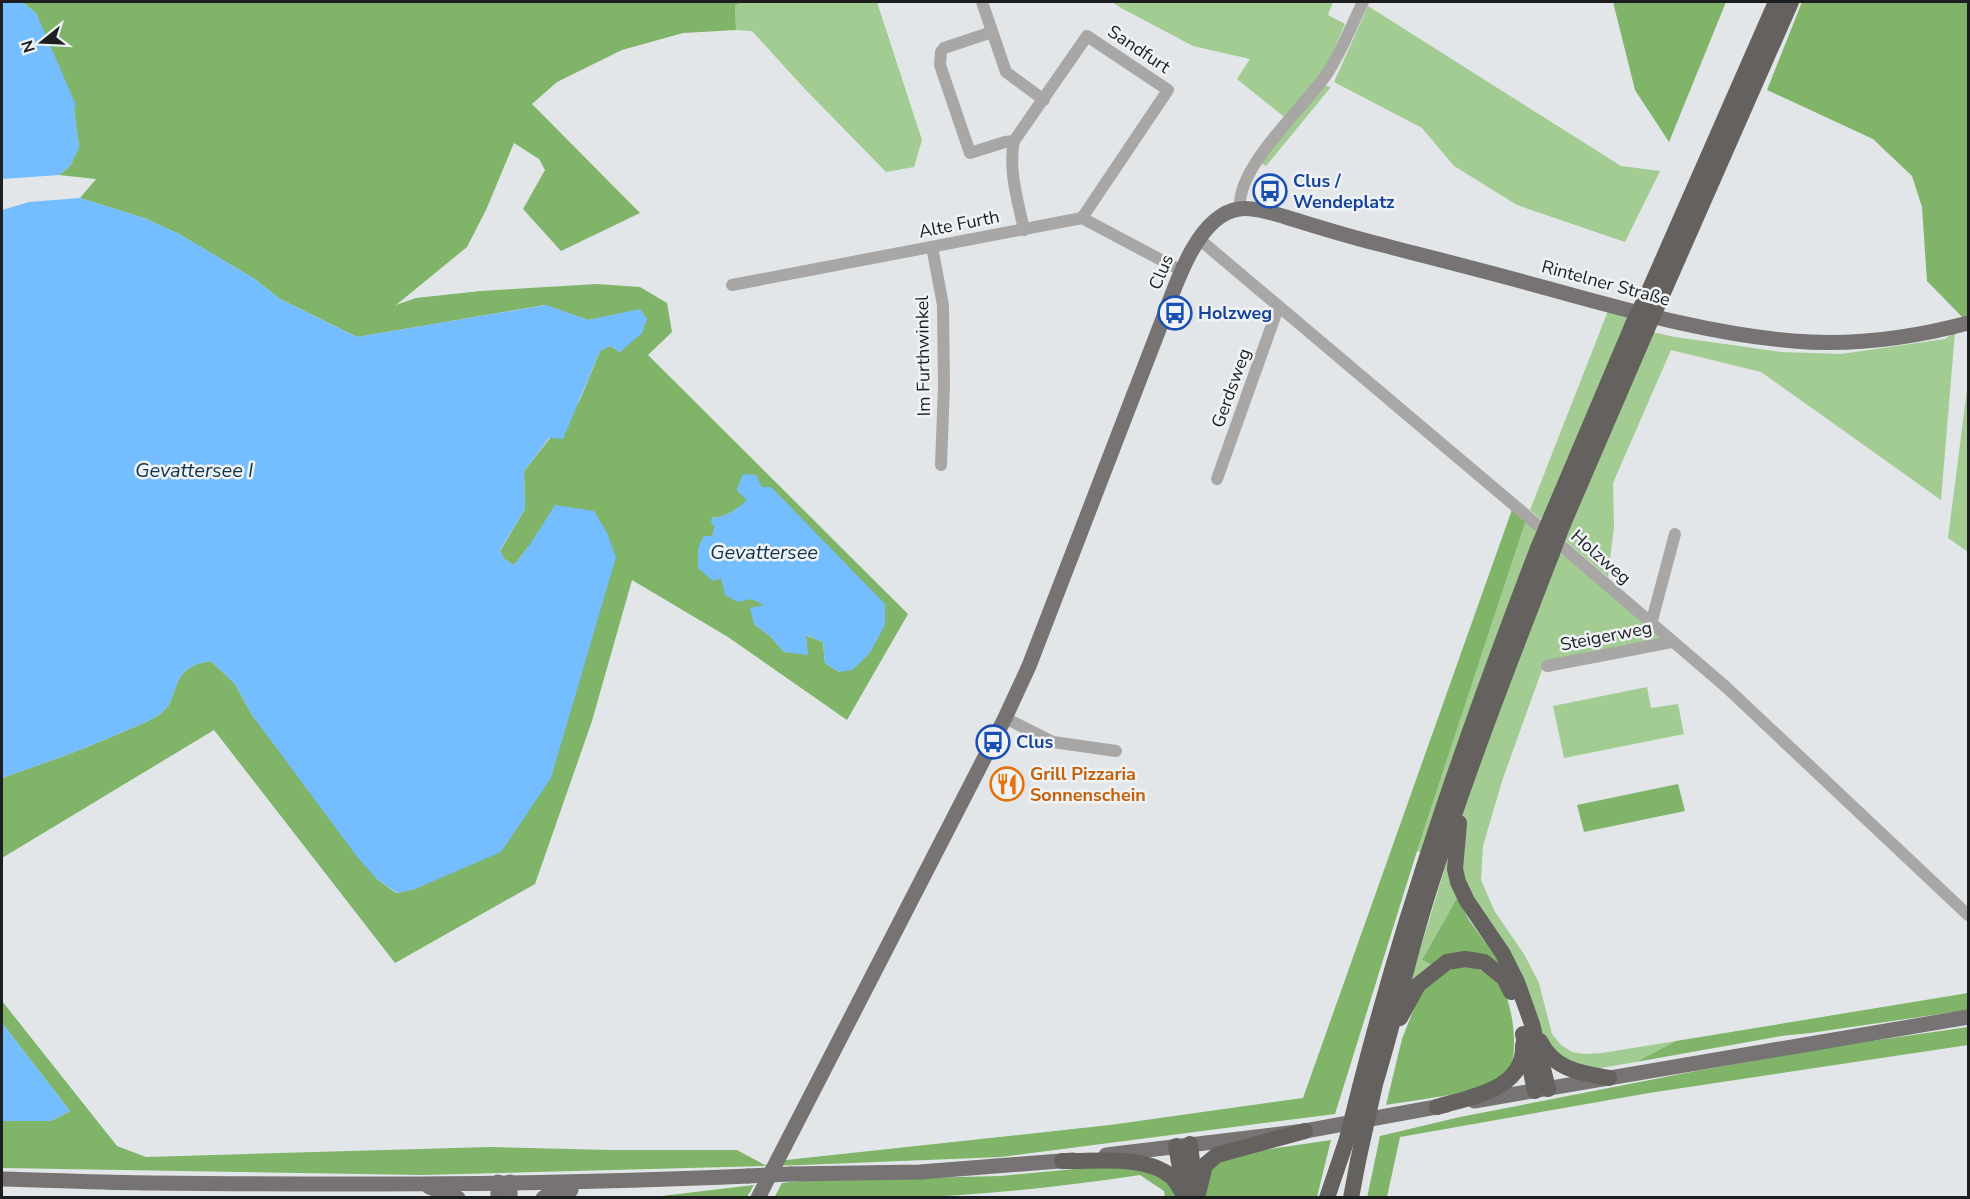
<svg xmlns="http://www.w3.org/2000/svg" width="1970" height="1199" font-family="'Nunito Sans',sans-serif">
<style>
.green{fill:#a2cc92}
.forest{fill:#7fb469;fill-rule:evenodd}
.water{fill:#74bdfe}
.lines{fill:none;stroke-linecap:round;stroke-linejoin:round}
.minor{stroke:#a9a7a6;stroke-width:12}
.major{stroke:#767372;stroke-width:15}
.highway{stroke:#64615f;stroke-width:16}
.major-bridge{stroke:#767372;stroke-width:15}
.highway-bridge{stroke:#64615f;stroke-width:16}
.labels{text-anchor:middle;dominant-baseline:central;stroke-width:5;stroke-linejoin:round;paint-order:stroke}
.street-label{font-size:18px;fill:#1d1e1f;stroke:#eff3f6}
.transit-label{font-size:18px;font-weight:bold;fill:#164399;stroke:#eff3f6;text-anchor:start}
.food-label{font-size:18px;font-weight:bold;fill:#c56008;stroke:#eff3f6;text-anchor:start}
.water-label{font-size:20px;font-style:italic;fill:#13324c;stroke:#eff3f6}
</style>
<rect width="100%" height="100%" fill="#e2e6e8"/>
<!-- green -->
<g class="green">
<path d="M743,2H877L922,140L914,167L886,172L803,87L752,31L736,30L735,4Z"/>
<path d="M1112,2H1333L1328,15L1345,24L1319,84L1331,87L1266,166L1257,161L1288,120L1237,79L1250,59L1193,46L1123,9Z"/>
<path d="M1368,6L1621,166L1660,171L1625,242L1517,205L1454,166L1422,128L1334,82Z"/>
<path d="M1608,311L1629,317L1543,521L1530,510Z"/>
<path d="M1652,332L1675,337L1781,352L1841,354L1945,339L1955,332L1941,500L1761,372L1671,350L1613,483L1614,526L1608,577L1565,540Z"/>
<path d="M1968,382V552L1948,538Z"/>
<path d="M1528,514L1672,641L1543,667L1502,781L1483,846L1481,880L1495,912L1524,954L1539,983L1552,1034L1561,1045L1572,1052L1584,1054L1602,1053L1676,1041L1636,1062L1601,1068L1580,1067L1556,1056L1507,973L1457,898L1422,960L1432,965L1407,993L1447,861L1417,851Z"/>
<path d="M1647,687L1651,708L1678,704L1684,734L1564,758L1553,706Z"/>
</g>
<!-- forest -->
<g class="forest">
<path d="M22,2H743L735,5L736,30L683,33L622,50L557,82L532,104L640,213L561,251L523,209L545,170L539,159L514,143L486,210L467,247L396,305L416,298L481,291L597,284L640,287L667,303L672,332L648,355L908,614L847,720L728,637L632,580L592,721L535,884L395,963L214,730L2,858V778C44,763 86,749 127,730C137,726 148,722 157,716C185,700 163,668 211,661L235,684L252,715L377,879L396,893L415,889L529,546L514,565L504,559L500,551L525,509L524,471L580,400L600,351L610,346L620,352L625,347L639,310L588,320L545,305L357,337L280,299L253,278L179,234L144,218L80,198L96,179L59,175L70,166L79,147L74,109L36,13ZM743,475L762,487L839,672L825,663L823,642L805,635L807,654L784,652L771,637L754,624L766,605L751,599L721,578L704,536H712L715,527L712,518C727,517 736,510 748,500L737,490Z"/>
<path d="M1613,2H1726L1669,142L1635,90Z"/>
<path d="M1802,2H1968V323L1927,281L1922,207L1912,176L1873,139L1767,90Z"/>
<path d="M1514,504L1528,514L1417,851L1335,1114L1001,1157L802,1165L422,1175L2,1168V1121H51L70,1111L2,1023V1001L117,1146L146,1157L490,1147L610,1150H737L765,1165L777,1161L1110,1125L1303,1098Z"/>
<path d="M1678,784L1685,811L1584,832L1577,805Z"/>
<path d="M1457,898L1469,920L1507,973L1495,965H1432L1422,960Z"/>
<path d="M1458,965C1476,968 1485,969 1499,983C1513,998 1521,1060 1506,1075C1487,1093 1414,1100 1386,1105L1402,1039L1423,986Z"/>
<path d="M1968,993V1010L1810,1033L1781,1036L1636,1062L1676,1041Z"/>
<path d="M1968,1027V1045L1649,1093L1400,1137L1387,1197L1367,1198L1380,1136L1460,1117L1696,1071L1837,1046Z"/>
<path d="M1331,1140L1317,1197H1204L1210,1167L1229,1155Z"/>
<path d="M1128,1164L1167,1178L1180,1197H1165L1164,1191L1140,1175C1062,1187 983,1195 903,1198C860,1199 817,1198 774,1198L782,1183L800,1181L1000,1176Z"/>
<path d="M754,1185L747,1197H625H653Z"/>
</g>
<!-- water -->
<g class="water">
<path d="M2,2H22L36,13L76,105L74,109L79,147L70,166L59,175L2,179Z"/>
<path d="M80,198L144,218L179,234L253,278L280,299L357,337L546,305L588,320L640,309L647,319L642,333L620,352L610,346L600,351L563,439L549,438L524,471L525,509L500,550L504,559L514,565L529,546L555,505L594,511L607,533L616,557L551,778L501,852L415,889L397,893L377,879L358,858L252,715L235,684L211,661C163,668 185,700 157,716C148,722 137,726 127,730C86,749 44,763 2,778V210L29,202Z"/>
<path d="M743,474L756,475L762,487H771L885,604V625L869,654L852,670L839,672L825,663L823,642L806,635L808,655L784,652L771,637L754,624L750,608L764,605L751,599L738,602L725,595L721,578L713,581L698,568V548L704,536H712L715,527L711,523L712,518C727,517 736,510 747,500L737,490Z"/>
<path d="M2,1023L70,1111L51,1121H2Z"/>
</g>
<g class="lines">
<!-- minor -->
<g class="minor">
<path d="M982,2L1006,72L1044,100"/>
<path d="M992,32L944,48L941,52L940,65L970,153L1005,142L1014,141"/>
<path d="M1240,208C1237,166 1302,110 1326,75C1341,53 1351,26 1363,2"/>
<path d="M1024,230C1018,201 1008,170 1014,141L1087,36L1168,90L1082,218"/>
<path d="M1199,239L1527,516L1726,687L1968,915"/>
<path d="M932,247L943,305L944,386L941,465"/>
<path d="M732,285L1082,218L1180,270"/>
<path d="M1217,479L1278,308"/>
<path d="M1651,624L1675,534"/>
<path d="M1547,666L1672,642"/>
<path d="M1005,718L1053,742L1116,751"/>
</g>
<!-- major -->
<g class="major">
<path d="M1474,1101L1968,1017"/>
<path d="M1106,1155L1305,1131L1447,1105"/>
<path d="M791,1174L920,1172L1073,1160"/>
<path d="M2,1179C52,1180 102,1183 152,1183C350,1185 549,1185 748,1176"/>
<path d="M498,1182V1198"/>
<path d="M510,1182V1198"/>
<path d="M429,1187L458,1198"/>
<path d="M543,1198L551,1193L571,1190"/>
<path d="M758,1198L1005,718L1029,666L1161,324C1174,290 1196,215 1239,209C1256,206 1288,218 1305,223C1328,230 1351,237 1375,243C1432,258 1489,272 1546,288C1627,310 1709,334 1793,341C1852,346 1912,338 1968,323"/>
</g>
<!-- highway -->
<g class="highway">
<path d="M1649,291L1776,2"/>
<path d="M1662,295L1791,2"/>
<path d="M1552,515L1633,324"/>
<path d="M1563,524L1647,329"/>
<path d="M1459,823L1455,869L1458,882L1467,901L1503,954L1517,982L1532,1024L1548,1089"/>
<path d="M1400,1018L1418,985L1447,962L1465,959L1484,962L1504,978L1511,992"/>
<path d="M1523,1034L1535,1091"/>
<path d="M1540,1041C1554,1070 1581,1073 1609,1078"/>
<path d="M1375,1084C1395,1019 1409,952 1430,887C1466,774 1509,664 1552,553"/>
<path d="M1360,1087C1407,902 1470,725 1538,548"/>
<path d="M1437,1107C1469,1097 1525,1090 1523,1045"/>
<path d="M1190,1144L1195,1188"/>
<path d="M1176,1146L1184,1190"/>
<path d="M1062,1161C1095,1162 1145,1154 1172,1177C1177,1182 1181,1190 1185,1197"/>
<path d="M1197,1198L1205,1165L1217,1155L1305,1131"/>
<path d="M1327,1198L1347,1139"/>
<path d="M1351,1198L1358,1161"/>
</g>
<!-- major-bridge -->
<path class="major-bridge" d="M748,1176L791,1174"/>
<!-- highway-bridge -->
<g class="highway-bridge">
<path d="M1633,324L1649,291"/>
<path d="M1647,329L1662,295"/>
<path d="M1538,548L1552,515"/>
<path d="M1552,553L1563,524"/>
<path d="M1347,1139L1360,1087"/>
<path d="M1358,1161L1375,1084"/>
</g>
</g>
<!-- icons -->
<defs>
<g id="bus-ring" transform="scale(1.725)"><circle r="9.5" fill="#eff3f6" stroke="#1a4fb4" stroke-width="1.5"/><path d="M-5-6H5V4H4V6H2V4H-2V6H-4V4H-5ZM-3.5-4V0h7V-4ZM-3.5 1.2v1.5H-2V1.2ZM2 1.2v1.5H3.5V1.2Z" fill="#1a4fb4"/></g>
<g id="restaurant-ring" transform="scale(1.725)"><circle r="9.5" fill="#eff3f6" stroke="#e8710a" stroke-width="1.5"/><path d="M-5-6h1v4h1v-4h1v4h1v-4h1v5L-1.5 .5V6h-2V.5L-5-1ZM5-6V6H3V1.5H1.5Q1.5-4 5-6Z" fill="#e8710a"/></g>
</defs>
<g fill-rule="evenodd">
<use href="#bus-ring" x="1270" y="191"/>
<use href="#bus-ring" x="1175" y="313"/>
<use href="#bus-ring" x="993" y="742"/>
<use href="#restaurant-ring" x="1007" y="784"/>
</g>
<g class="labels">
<!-- street labels -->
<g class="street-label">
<text transform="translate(1139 49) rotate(34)">Sandfurt</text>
<text transform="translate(959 224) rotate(-11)">Alte Furth</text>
<text transform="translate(1161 272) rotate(-67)">Clus</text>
<text transform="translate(1606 283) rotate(15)">Rintelner Straße</text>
<text transform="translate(923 356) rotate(-91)">Im Furthwinkel</text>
<text transform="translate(1231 388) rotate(-70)">Gerdsweg</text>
<text transform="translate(1601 557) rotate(41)">Holzweg</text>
<text transform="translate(1606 636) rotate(-11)">Steigerweg</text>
</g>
<!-- transit labels -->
<g class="transit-label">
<text x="1293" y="181">Clus /<tspan x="1293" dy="21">Wendeplatz</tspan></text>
<text x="1198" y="313">Holzweg</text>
<text x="1016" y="742">Clus</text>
</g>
<!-- food labels -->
<g class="food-label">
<text x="1030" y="774">Grill Pizzaria<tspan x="1030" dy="21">Sonnenschein</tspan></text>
</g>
<!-- water labels -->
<g class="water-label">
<text x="194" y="470">Gevattersee I</text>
<text x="764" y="552">Gevattersee</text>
</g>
</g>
<!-- border -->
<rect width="1970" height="1199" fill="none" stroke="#1d1e1f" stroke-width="6"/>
<!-- north arrow -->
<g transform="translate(42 42) rotate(252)" stroke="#eff3f6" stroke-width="4.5" paint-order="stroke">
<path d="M0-4.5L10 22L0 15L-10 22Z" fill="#1d1e1f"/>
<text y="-9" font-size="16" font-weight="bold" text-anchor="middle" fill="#1d1e1f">N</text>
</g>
</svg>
